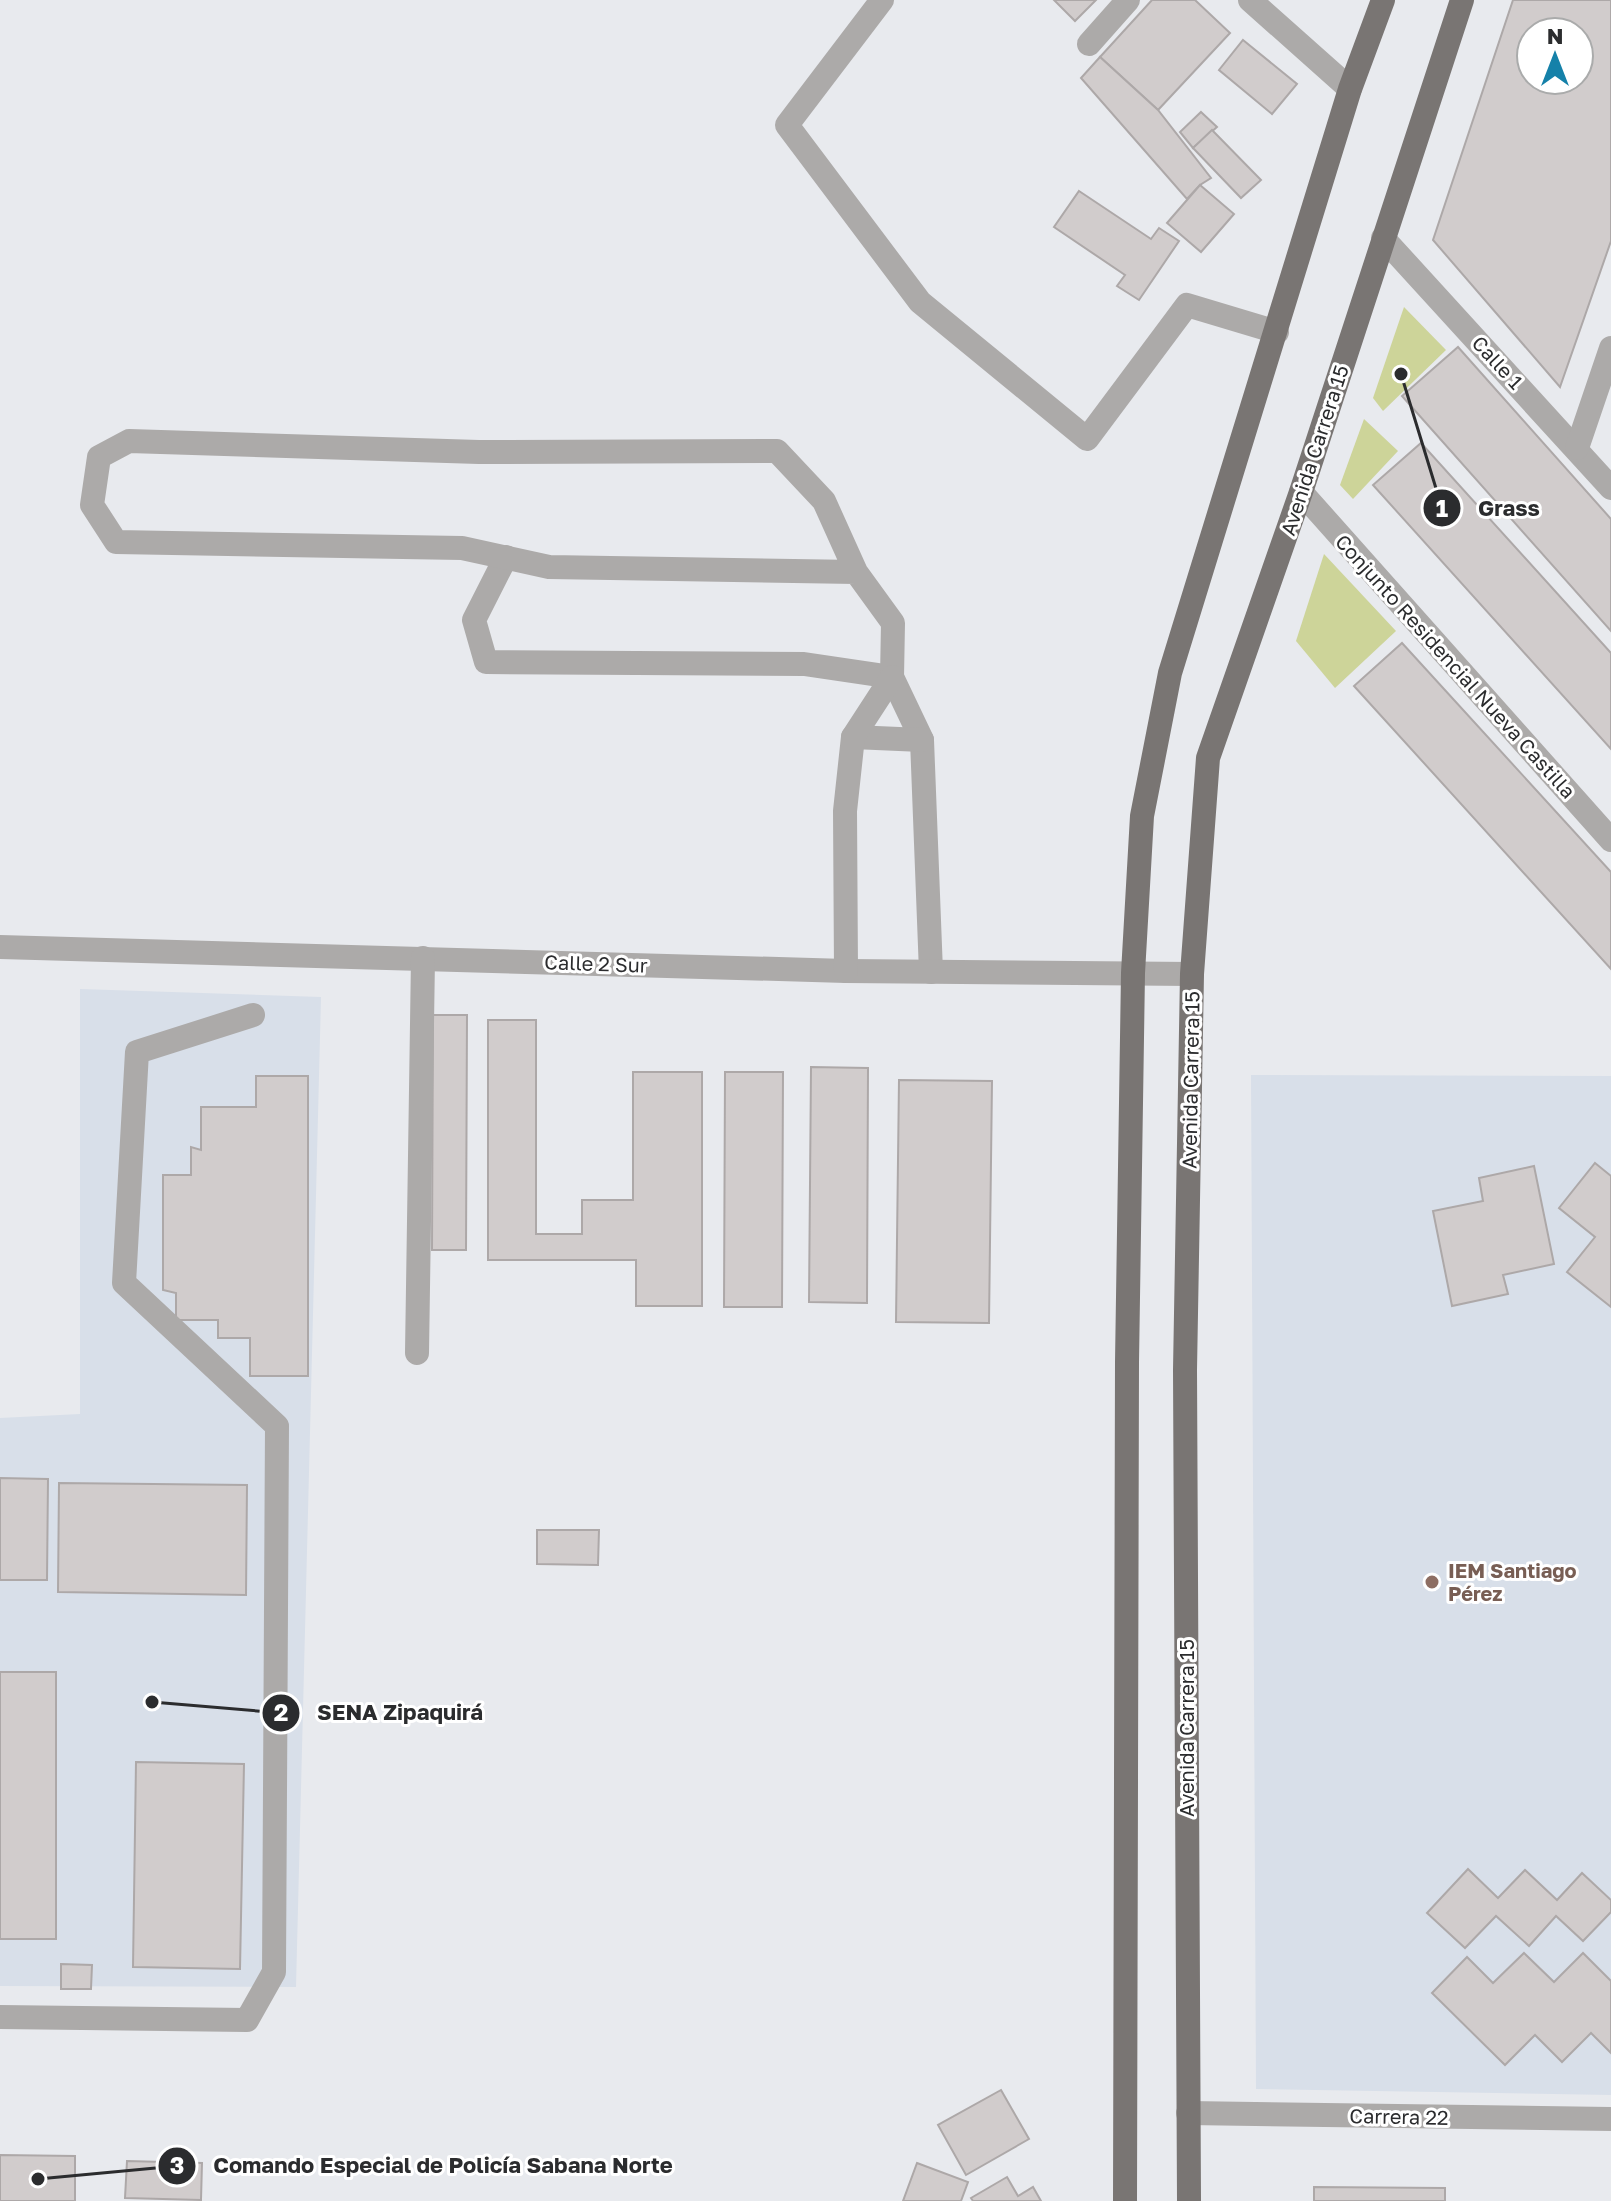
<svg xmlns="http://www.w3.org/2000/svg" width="1611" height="2201" font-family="'Golos Text',sans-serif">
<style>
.built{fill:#d8dfe9}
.green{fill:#cdd499}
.building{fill:#d1cccc;stroke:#ada8a8;stroke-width:2;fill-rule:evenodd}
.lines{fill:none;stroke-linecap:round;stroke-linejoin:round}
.minor{stroke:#acaaa9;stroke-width:24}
.major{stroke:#797573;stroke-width:24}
.education-dot{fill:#8d6e63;stroke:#fff;stroke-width:3}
.labels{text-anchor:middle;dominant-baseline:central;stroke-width:6;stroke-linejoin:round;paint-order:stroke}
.street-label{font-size:20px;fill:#2b2c2e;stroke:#fff}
.education-label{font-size:20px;font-weight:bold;fill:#785e54;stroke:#fff;text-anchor:start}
.leader{fill:none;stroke:#2b2c2e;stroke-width:3}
.callout-dot{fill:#2b2c2e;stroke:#fff;stroke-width:3}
.mark-label{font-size:24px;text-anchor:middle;font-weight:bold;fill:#fff}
.callout-label{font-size:22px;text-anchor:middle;font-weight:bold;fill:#2b2c2e;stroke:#fff;stroke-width:6;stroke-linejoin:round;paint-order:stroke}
</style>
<rect width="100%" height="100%" fill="#e8eaee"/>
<!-- built -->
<g class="built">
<path d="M80,989L321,997L296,1987L0,1986V1418L80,1414Z"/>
<path d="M1251,1075L1611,1076V2095L1256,2089Z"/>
</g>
<!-- green -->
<g class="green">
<path d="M1404,307L1446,350L1383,411L1373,398Z"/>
<path d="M1364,419L1398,451L1353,499L1340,485Z"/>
<path d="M1324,554L1396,631L1335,688L1296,641Z"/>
</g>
<!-- building -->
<g class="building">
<path d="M1054,0H1096L1075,21Z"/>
<path d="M1152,0H1195L1230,33L1158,110L1100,57Z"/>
<path d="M1513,0H1611V241L1560,387L1433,240ZM1531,32H1579V80H1531Z"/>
<path d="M1243,40L1297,84L1272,114L1219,70Z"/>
<path d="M1100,57L1158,110L1211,178L1200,185L1187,199L1081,78Z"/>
<path d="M1201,112L1217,127L1193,148L1180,132Z"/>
<path d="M1212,130L1261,180L1241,198L1193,148Z"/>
<path d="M1200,185L1234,214L1201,252L1167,223Z"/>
<path d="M1079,191L1151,239L1159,228L1179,241L1139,300L1117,286L1125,275L1054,227Z"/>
<path d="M1458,347L1611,519V631L1402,396Z"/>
<path d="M1421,443L1611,653V749L1373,485Z"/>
<path d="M1402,643L1611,872V969L1354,686Z"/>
<path d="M433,1015H467L466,1250H432Z"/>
<path d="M488,1020H536V1234H582V1200H633V1072H702V1306H636V1260H488Z"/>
<path d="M811,1067L868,1068L867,1303L809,1302Z"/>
<path d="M725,1072H783L782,1307H724Z"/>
<path d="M256,1076H308V1376H250V1338H218V1320H176V1293L163,1290V1175H191V1147L201,1150V1107H256Z"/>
<path d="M899,1080L992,1081L989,1323L896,1322Z"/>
<path d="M1595,1163L1611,1176V1307L1567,1272L1595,1237L1559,1208Z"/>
<path d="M1534,1166L1554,1264L1503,1275L1508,1294L1452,1306L1433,1211L1483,1201L1479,1178Z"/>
<path d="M0,1478L48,1479L47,1580H0Z"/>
<path d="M59,1483L247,1485L246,1595L58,1592Z"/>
<path d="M537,1530H599L598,1565L537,1564Z"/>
<rect x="0" y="1672" width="56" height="267"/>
<path d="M136,1762L244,1764L240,1969L133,1967Z"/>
<path d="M1468,1869L1498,1898L1525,1870L1557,1900L1582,1873L1611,1900V1912L1583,1941L1556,1916L1529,1946L1496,1916L1465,1948L1427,1913Z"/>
<path d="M1524,1953L1554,1982L1583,1953L1611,1981V2053L1591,2033L1562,2062L1535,2035L1505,2065L1432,1993L1467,1957L1493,1983Z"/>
<path d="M61,1964L92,1965L91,1989H61Z"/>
<path d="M1001,2090L1029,2139L966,2175L938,2125Z"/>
<path d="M0,2155L75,2156V2201H0Z"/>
<path d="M127,2161L202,2163L201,2200L125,2198Z"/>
<path d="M917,2163L968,2182L961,2201H903Z"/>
<path d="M1007,2177L1018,2196L1033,2187L1041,2201H973L971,2198Z"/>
<path d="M1314,2187L1445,2188V2201H1314Z"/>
</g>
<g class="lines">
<!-- minor -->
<g class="minor">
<path d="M882,0L787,125L920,302L1087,439L1187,305L1277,332"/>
<path d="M1250,0L1350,89"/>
<path d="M1089,44L1128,0"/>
<path d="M1383,238L1611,488"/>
<path d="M1577,448L1611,348"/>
<path d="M1301,492L1611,840"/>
<path d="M506,557L474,620L486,662L804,664L892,677"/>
<path d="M856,572L549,567L462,548L116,542L92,505L99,457L129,441L479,452L777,451L824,501L856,572L893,623L892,677L922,740L931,972"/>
<path d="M853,737L922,740"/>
<path d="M0,947L846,971L1192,974"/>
<path d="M846,971L845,811L853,737L892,677"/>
<path d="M417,1353L423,958"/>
<path d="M0,2017L247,2020L274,1972L277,1426L124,1283L137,1052L253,1015"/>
<path d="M1188,2113L1611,2119"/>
</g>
<!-- major -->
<g class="major">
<path d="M1125,2201L1127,1362L1133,973L1142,816L1170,673L1350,89L1383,0"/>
<path d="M1189,2201L1185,1370L1192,974L1208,758L1301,492L1462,0"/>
</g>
</g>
<!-- markers -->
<circle class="education-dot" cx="1432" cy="1582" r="8"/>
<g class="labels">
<!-- street labels -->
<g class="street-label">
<text transform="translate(1498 362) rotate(47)">Calle 1</text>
<text transform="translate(1314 450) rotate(-72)">Avenida Carrera 15</text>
<text transform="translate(1456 666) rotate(48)">Conjunto Residencial Nueva Castilla</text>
<text transform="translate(596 963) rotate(2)">Calle 2 Sur</text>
<text transform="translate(1190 1080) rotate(-89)">Avenida Carrera 15</text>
<text transform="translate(1186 1728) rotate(-90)">Avenida Carrera 15</text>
<text transform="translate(1399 2116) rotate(1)">Carrera 22</text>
</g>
<!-- education labels -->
<g class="education-label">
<text x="1448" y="1570">IEM Santiago<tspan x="1448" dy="23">Pérez</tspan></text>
</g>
</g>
<!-- callouts -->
<path class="leader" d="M1401 374L1442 508M152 1702L281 1713M38 2179L177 2166"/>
<g class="callout-dot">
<circle cx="1401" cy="374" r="8"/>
<circle cx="152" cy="1702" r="8"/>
<circle cx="38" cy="2179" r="8"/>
<circle cx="1442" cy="508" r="20"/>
<circle cx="281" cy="1713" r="20"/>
<circle cx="177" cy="2166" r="20"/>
</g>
<g class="mark-label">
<text x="1442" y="517">1</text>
<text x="281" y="1721">2</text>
<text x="177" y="2174">3</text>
</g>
<g class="callout-label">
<text x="1509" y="516">Grass</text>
<text x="400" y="1720">SENA Zipaquirá</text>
<text x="443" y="2173">Comando Especial de Policía Sabana Norte</text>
</g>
<!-- north arrow -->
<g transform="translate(1555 56)"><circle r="38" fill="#ffffff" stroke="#aaabab" stroke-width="2"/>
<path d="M0-6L14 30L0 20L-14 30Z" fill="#1581a9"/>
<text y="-12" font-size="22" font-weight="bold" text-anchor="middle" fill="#2b2c2e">N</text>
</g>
</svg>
